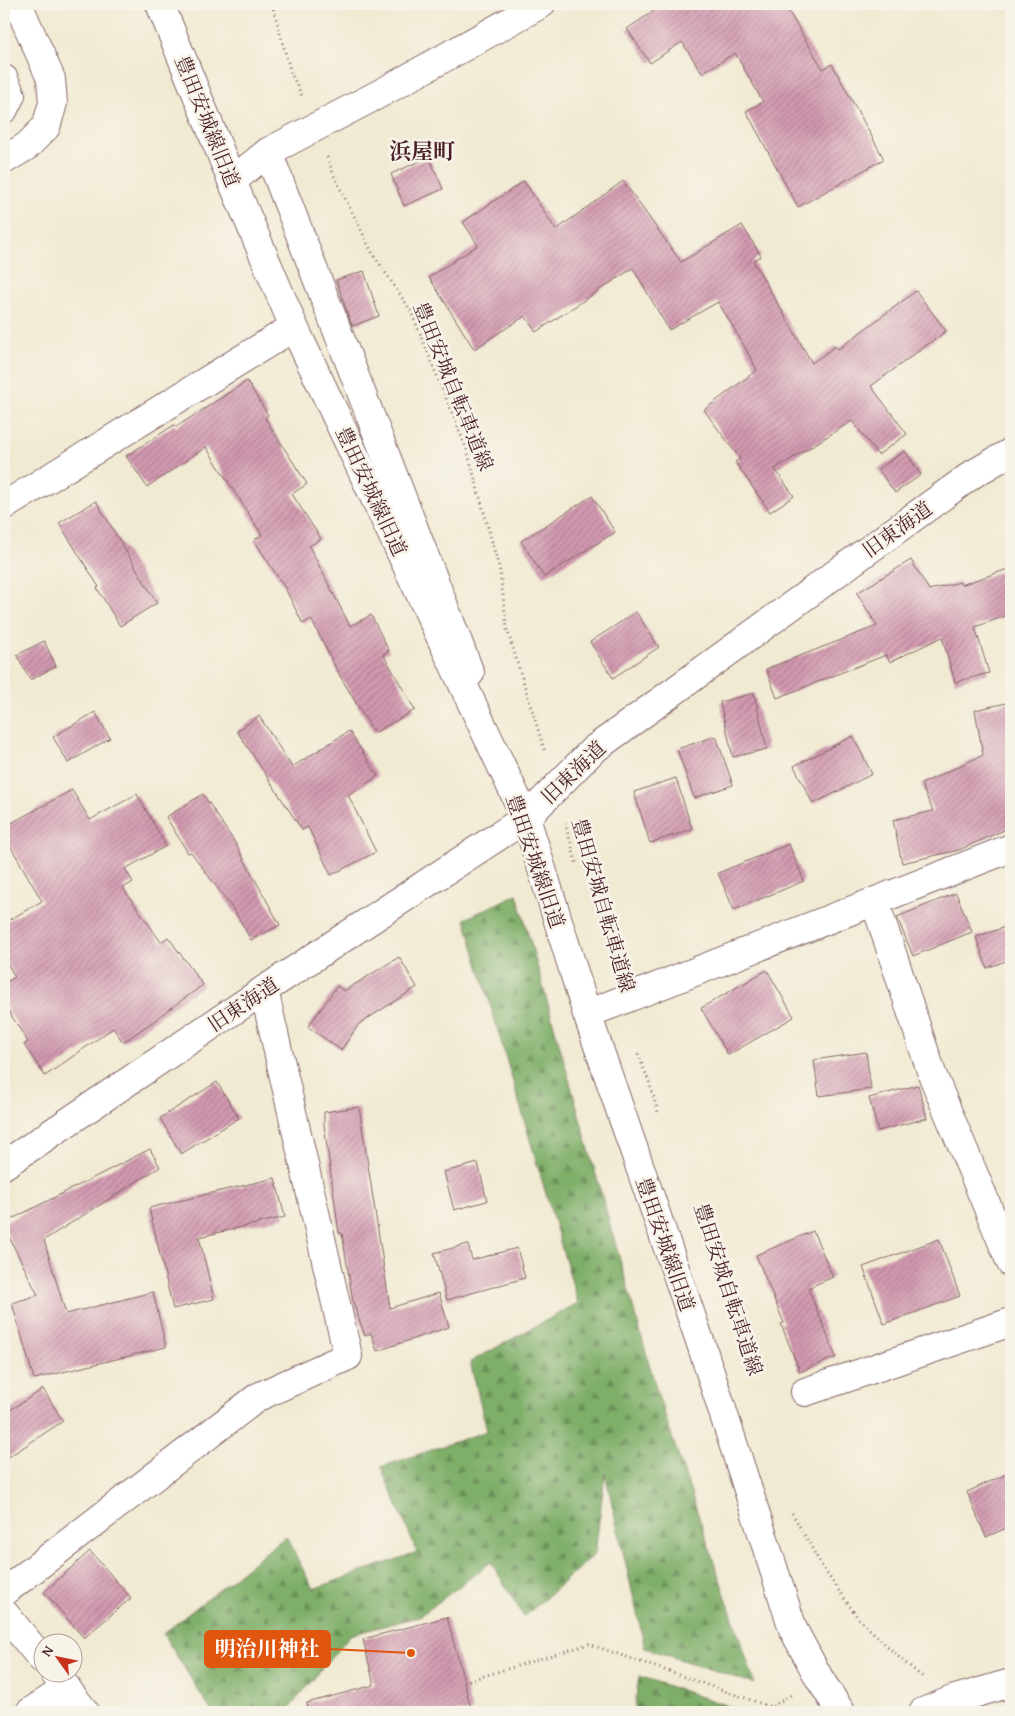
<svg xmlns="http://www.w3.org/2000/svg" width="1015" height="1716" font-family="'Gentium Book Plus','Noto Serif JP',serif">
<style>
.forest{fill:url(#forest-firs);stroke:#64664a}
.building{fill:url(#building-hatch)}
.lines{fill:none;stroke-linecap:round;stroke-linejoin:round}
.street-casing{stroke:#846666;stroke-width:30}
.secondary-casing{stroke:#846666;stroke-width:30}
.path{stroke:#846666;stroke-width:3;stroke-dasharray:1 4;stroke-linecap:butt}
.street{stroke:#fff;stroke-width:28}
.secondary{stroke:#fff;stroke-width:28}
.labels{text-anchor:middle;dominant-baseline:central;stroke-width:5;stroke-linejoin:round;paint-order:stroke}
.street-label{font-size:20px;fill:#4a1f2b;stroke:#f7f3e8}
.quarter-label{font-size:22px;font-weight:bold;fill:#4a1f2b;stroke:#f7f3e8}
.leader{fill:none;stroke:#e0560e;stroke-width:2}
.callout-dot{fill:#e0560e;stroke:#f7f3e8;stroke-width:2}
.callout{fill:#e0560e;stroke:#e0560e;stroke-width:2}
.callout-label{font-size:21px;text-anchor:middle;font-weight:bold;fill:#fff}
</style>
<defs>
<pattern id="forest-firs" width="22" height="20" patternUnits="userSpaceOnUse" patternTransform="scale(1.25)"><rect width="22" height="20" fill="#7eae68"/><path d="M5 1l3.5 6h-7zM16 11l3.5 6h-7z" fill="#698d56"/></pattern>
<pattern id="building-hatch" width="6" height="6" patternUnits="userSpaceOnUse" patternTransform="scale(1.25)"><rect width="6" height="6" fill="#d299b0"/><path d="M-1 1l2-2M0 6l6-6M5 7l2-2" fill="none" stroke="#ac7c8f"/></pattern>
</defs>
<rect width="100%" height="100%" fill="#f7f3e8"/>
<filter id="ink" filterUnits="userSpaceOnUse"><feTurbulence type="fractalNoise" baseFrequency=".02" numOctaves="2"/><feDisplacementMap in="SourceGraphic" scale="10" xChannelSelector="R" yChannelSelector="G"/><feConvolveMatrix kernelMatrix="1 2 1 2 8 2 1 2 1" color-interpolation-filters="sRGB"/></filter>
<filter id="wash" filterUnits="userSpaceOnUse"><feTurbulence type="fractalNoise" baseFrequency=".0096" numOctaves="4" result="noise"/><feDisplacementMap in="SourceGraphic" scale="20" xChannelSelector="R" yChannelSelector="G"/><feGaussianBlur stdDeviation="1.12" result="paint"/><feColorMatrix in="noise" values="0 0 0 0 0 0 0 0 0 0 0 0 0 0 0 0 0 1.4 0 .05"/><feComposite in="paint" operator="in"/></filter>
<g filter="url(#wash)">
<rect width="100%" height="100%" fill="#f1ead3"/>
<!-- forest -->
<g class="forest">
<path d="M517,894L658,1395L755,1684L645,1648L605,1473L595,1554L524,1617L491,1562L420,1616L350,1635L286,1712H212L163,1634L286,1536L313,1589L417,1552L381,1467L487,1431L470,1362L578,1303L465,919Z"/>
<path d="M639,1676L743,1711L742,1712H634Z"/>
</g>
<g id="blocks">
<!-- building -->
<g class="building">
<path d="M664,4H784L823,69L832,64L884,159L798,207L746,111L763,102L735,53L702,73L682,42L650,63L627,29Z"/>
<path d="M429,157L443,189L404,206L391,174Z"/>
<path d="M524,181L556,230L623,181L681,262L742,225L761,256L753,261L812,363L835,346L838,349L916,291L946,331L871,386L907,434L878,455L852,421L775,469L794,496L770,512L735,462L740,459L704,410L757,370L742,342L718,302L669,330L633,268L536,332L525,316L474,349L429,277L478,245L463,222Z"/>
<path d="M364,271L379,316L352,326L336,280Z"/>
<path d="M247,381L268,415L265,418L307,484L292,494L321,539L309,546L350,626L371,615L389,651L383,654L415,710L374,733L340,676L311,619L303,624L285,588L254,540L262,535L206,447L147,487L126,456L174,425L176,427Z"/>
<path d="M905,451L921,475L895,493L878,469Z"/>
<path d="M592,496L615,532L544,577L521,541Z"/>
<path d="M96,501L157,603L120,626L97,588L99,587L59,523Z"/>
<path d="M911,560L929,590L960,582L961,585L1011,568V614L975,627L989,673L955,682L942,637L890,662L886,655L777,698L766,669L877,626L857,593Z"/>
<path d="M636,612L659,647L613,678L590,642Z"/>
<path d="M44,641L56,666L30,680L17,655Z"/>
<path d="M754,693L767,749L733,757L720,702Z"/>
<path d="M1011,702V827L959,850L902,863L893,820L933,811L921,784L983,755L975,710Z"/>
<path d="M95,712L110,738L68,763L53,737Z"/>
<path d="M259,716L292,767L349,731L378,776L348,795L376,852L331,875L308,827L302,830L237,731Z"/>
<path d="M716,736L733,785L694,798L677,749Z"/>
<path d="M853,736L872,774L813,804L794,766Z"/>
<path d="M676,778L692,829L650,843L634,792Z"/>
<path d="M72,790L90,820L137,794L166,846L125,869L133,882L123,888L161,942L168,937L203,985L157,1018V1019L123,1042L113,1028L45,1076L24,1045L28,1042L4,1004V984L15,977L4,958V923L42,901L4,835V827Z"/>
<path d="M203,794L235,843L280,925L251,940L237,915L191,852L188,853L166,817Z"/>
<path d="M789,844L804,881L734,910L718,873Z"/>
<path d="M956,893L972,932L913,956L897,917Z"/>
<path d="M1011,925V959L987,968L976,937Z"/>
<path d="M399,957L417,987L359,1024L341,1050L308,1027L337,986L344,991Z"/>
<path d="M767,970L794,1017L728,1055L701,1008Z"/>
<path d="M866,1052L871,1089L819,1096L814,1060Z"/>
<path d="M217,1082L239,1118L181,1154L160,1118Z"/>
<path d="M918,1085L927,1118L878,1131L869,1098Z"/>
<path d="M359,1107L390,1308L439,1293L449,1327L377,1351L371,1333L365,1336L353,1302L342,1233H339L324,1125V1112Z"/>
<path d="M150,1149L160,1167L44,1240L66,1314L153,1292L166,1347L34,1379L12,1303L38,1295L4,1227V1223Z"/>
<path d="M478,1163L487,1201L454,1210L444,1172Z"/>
<path d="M275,1178L285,1217L199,1237L214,1299L173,1309L149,1208Z"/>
<path d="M813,1231L833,1277L808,1288L836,1357L800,1372L781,1324L784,1323L756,1255Z"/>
<path d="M939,1239L960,1296L884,1324L863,1267Z"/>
<path d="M468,1244L472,1260L517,1248L525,1278L447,1300L434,1253Z"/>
<path d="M43,1389L63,1421L4,1460V1414Z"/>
<path d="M1011,1472V1526L986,1537L967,1492Z"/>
<path d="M90,1551L131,1598L84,1638L44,1592Z"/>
<path d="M447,1617L472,1712H308L307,1703L374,1685L363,1639Z"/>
</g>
</g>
</g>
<g filter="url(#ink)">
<use href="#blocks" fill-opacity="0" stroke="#846666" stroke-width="1"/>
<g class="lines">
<!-- street casing -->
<g class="street-casing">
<g id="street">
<path d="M4,79L11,95L4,109"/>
<path d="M268,152L470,673"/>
<path d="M4,160L27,146L46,127L53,103L51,79L18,4"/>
<path d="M232,181L268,152L381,93L541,4"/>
<path d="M4,506L294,327"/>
<path d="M875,902L932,1074L998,1232"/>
<path d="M587,1014L1011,848"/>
<path d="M1011,1227L998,1232L1011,1263"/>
<path d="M805,1392L1011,1322"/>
<path d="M4,1592L258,1397L348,1356L264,990"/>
<path d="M4,1613L42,1659"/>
<path d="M55,1674L85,1712"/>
<path d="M30,1712L67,1688"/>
<path d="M923,1712L952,1700L1011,1683"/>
</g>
</g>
<!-- secondary casing -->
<g class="secondary-casing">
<g id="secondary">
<path d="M160,4L232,181L294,327L526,818L587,1014L701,1344L793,1629L819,1678L841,1712"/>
<path d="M4,1165L264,990L526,818L593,750L973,474L1011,452"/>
</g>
</g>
<!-- path -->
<g class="path">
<path d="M272,4L291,73L303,98"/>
<path d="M327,157L335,178L373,254L411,311L467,450L500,571L507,629L545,752"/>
<path d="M565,823L577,865"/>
<path d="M638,1054L649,1082L658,1112"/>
<path d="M792,1513L823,1568L858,1618L901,1659L924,1678"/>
<path d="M464,1682L589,1644L771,1707L791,1695"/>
</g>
<!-- street -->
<use href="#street" class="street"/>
<!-- secondary -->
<use href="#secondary" class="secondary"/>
</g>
</g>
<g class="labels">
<!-- street labels -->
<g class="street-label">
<text transform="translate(208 121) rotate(68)">豊田安城線旧道</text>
<text transform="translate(454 386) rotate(68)">豊田安城自転車道線</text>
<text transform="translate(372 491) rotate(65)">豊田安城線旧道</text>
<text transform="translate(897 529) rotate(-36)">旧東海道</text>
<text transform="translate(573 772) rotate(-44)">旧東海道</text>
<text transform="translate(536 861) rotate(71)">豊田安城線旧道</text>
<text transform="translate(604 905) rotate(74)">豊田安城自転車道線</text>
<text transform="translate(243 1004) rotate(-34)">旧東海道</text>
<text transform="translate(666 1244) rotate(71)">豊田安城線旧道</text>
<text transform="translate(729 1289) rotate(72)">豊田安城自転車道線</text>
</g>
<!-- quarter labels -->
<g class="quarter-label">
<text x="422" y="151">浜屋町</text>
</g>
</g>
<!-- callouts -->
<path class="leader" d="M411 1653L330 1649"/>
<circle class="callout-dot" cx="411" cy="1653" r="5"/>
<rect class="callout" x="205" y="1631" width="125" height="36" rx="5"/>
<g class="callout-label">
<text x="267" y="1656">明治川神社</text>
</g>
<!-- margin -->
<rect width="1015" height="1716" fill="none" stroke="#f7f3e8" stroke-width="20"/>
<!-- north arrow -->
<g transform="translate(58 1658) rotate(303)"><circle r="24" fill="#f7f3e8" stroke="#b29e9c"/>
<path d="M0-4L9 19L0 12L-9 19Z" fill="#c8321e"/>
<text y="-8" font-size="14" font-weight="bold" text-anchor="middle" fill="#4a1f2b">N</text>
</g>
</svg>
